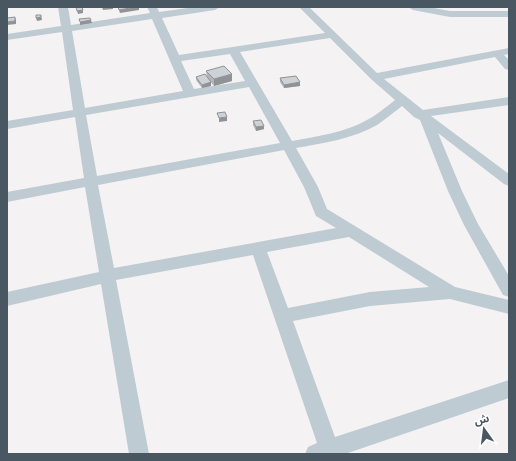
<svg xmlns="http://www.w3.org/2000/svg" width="516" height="461" font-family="'Golos Text','Noto Sans Arabic',sans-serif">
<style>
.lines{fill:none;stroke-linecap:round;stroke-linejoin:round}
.minor{fill:#bfcbd2;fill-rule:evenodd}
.wall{fill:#b1b5b9}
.shaded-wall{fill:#909396}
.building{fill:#ced2d7;stroke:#909396}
</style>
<rect width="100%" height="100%" fill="#f4f2f2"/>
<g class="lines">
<!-- minor -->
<g class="minor">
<path d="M58,7H68L71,25L150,13L147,7H157L159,12L195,7H220L215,10L162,18L179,55L325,33L299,7H309L377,73L509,48V54L504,55L509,60V70L505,69L495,57L384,79L423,110L509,97V105L431,116L509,174V186L504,184L438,133L462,191L478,224L509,276V297L503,295L464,225L448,191L420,120L414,117L402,106C394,112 386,119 377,125C353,139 323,143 296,148L318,187L327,209L455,287L509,300V314L450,299L370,306L293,321L335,437L509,380V398L345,454H305L308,447L317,443L253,255L116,280L149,454H129L101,284L7,306V292L99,272L85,187L7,202V192L84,178L75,117L7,129V121L73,110L62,32L7,40V34L61,26ZM152,19L183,91L85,108L72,31ZM330,38L371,79L395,100C386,107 377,115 367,120C344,133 318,136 292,141L240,52ZM230,54L245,81L194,89L181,61ZM249,87L280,143L97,176L86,115ZM284,150L304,187L316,216L336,228L114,268L98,185ZM349,237L429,287L370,292L288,308L267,252Z"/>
<path d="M408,7H428L450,11H509V17H450L413,10Z"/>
</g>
</g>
<!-- wall -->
<g class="wall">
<path d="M206,71L232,81L214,86L209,80L211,82V86L202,88L196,80V77H207Z"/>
<path d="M280,78L300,86L284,88L280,82Z"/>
<path d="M253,121L264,129L256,131L253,125Z"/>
</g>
<!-- shaded-wall -->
<g class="shaded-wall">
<path d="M102,7H113V9L103,10Z"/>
<path d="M136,7H139V10L120,13L119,10Z"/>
<path d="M83,10V13L78,14L77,11Z"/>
<path d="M41,15L42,20L37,21L36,18Z"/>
<path d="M15,17L16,20V24L7,25V22Z"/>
<path d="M91,20L92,23L80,25V22Z"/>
<path d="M232,74V81L214,86V79Z"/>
<path d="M211,82V86L202,88V85Z"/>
<path d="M300,82V86L284,88V85Z"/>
<path d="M227,117V121L219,122V118Z"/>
<path d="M264,126V129L256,131V127Z"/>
</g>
<!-- building -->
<g class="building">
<path d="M76,7H82L83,10L77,11Z"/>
<path d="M118,7H136L119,10Z"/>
<path d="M36,15H41V17L36,18Z"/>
<path d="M15,17V21L7,22V18Z"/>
<path d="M90,18L91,20L80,22L79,19Z"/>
<path d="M224,66L232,74L214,79L206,71Z"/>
<path d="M205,74L211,82L202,85L196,77Z"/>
<path d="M296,76L300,82L284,85L280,78Z"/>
<path d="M225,112L227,117L219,118L217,113Z"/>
<path d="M261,120L264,126L256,127L253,121Z"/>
</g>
<!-- border -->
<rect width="516" height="461" fill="none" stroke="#485761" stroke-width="16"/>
<!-- north arrow -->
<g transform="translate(484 429) rotate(346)" stroke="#ffffff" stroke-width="3" paint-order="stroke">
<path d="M0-3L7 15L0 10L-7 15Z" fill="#485761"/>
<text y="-6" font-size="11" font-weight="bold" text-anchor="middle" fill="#485761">ش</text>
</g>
</svg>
